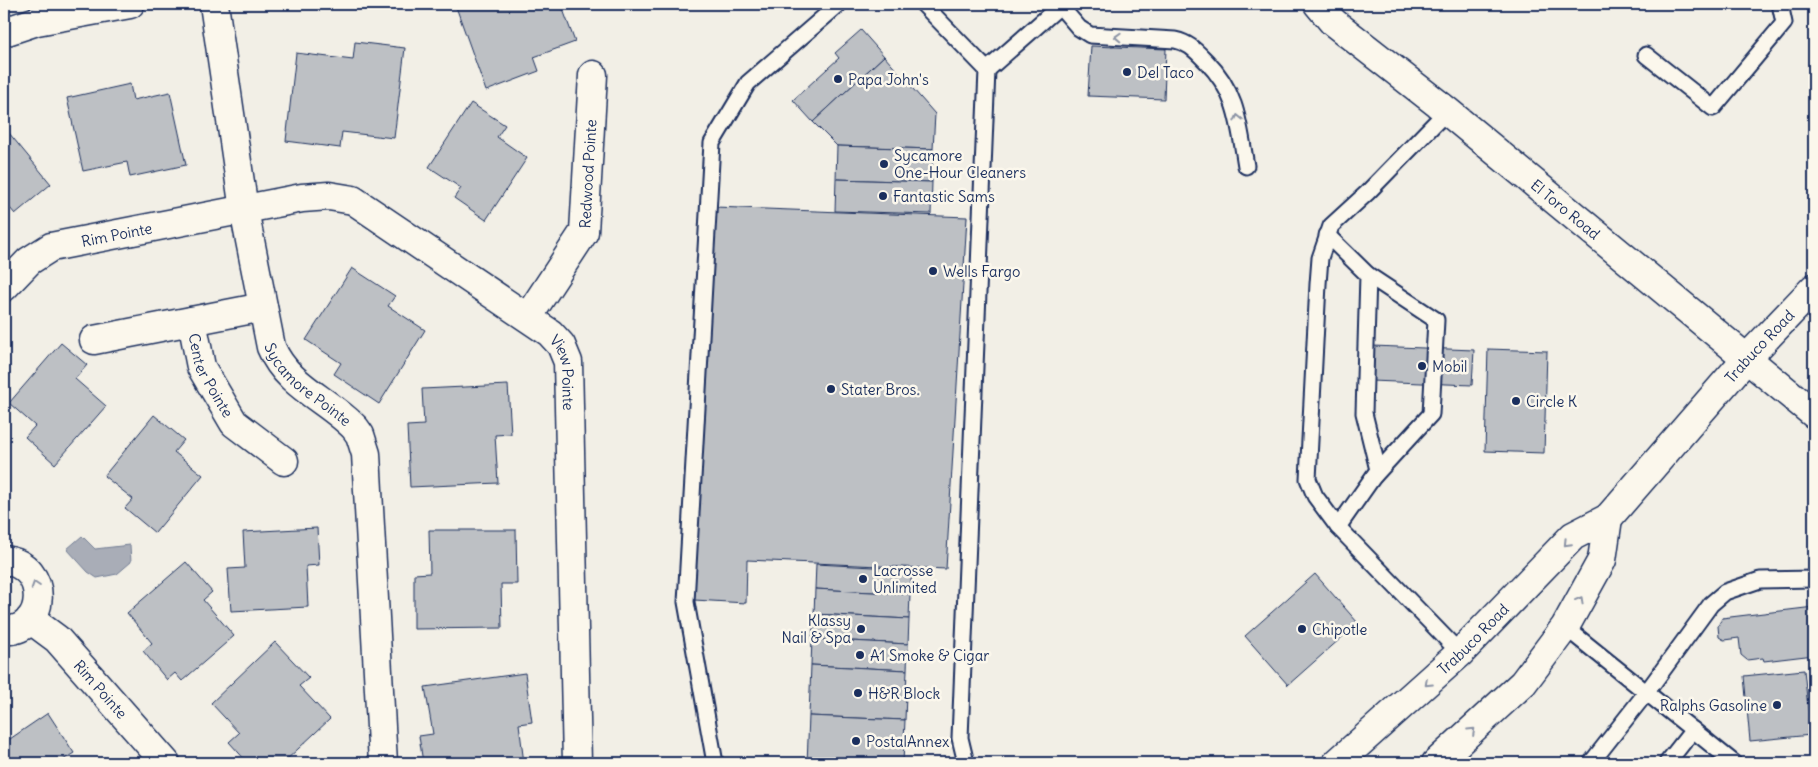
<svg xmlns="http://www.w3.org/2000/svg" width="1818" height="767" font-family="Delius,sans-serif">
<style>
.water{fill:#a9adb7;stroke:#707b93}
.building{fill:#bdc0c4;stroke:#1b2f5e}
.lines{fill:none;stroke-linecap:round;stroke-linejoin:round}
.service-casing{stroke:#1b2f5e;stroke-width:19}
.minor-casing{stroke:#1b2f5e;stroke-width:31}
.primary-casing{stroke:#1b2f5e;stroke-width:31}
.service{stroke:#fbf7ec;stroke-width:15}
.minor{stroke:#fbf7ec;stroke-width:28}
.primary{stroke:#fbf7ec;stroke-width:28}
.oneway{stroke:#8b93a5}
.poi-dot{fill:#1b2f5e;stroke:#fbf7ec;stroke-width:2}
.labels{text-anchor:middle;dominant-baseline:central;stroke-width:5;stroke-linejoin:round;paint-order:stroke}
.poi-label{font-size:15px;fill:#1b2f5e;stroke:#fbf7ec;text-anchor:start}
.street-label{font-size:15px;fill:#1b2f5e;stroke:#fbf7ec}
</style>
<rect width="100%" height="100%" fill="#f2efe6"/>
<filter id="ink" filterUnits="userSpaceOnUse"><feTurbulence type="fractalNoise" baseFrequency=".02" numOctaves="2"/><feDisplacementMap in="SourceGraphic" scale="10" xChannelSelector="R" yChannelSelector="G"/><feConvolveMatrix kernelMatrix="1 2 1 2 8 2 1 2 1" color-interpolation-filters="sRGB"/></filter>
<g filter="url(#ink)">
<!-- water -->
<path class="water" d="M82,536L95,549L130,545L131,562L117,574L97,578L88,572L67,549Z"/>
<!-- building -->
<g class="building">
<path d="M455,4H561L575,42L534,57L539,71L486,91Z"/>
<path d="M861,30L884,56L813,122L793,100L839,58L835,53Z"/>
<path d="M355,42L405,48L394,138L342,132L340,148L286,141L296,53L353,60Z"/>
<path d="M1091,46L1166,49L1164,99L1088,96Z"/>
<path d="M884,56L935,114L933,149L837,146L813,122Z"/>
<path d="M130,84L133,100L170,92L186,165L130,177L127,162L83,171L67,98Z"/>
<path d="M471,103L505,125L497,137L527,158L486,220L454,198L461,188L429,167Z"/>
<path d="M4,127L51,184L15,214L4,201Z"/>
<path d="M837,146L933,149L932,182L836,179Z"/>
<path d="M836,179L932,182L931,214L835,211Z"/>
<path d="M715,207L967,217L946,569L747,560L746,603L694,600Z"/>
<path d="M352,268L395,296L388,306L425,330L379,404L334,374L341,363L306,340Z"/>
<path d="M61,343L87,365L75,379L106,406L55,464L25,437L35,426L9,403Z"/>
<path d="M1373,346L1474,350L1472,385L1371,381Z"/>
<path d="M1488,349L1547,351L1544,453L1485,451Z"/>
<path d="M508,385L511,434L495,435L498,483L410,487L407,426L424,425L422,389Z"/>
<path d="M154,415L184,440L174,452L203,475L155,533L125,508L133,499L104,476Z"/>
<path d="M317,528L319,565L306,566L308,607L231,611L228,569L245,568L243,532Z"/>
<path d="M429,530H516L517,584H501L502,628L414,629V574L430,573Z"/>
<path d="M186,562L212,592L203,600L234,636L182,681L175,673L167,680L143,651L152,643L127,613Z"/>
<path d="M816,564L912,569L910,594L815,589Z"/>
<path d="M1315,574L1358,623L1288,685L1245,636Z"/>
<path d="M815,589L910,594L909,619L814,614Z"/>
<path d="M1814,607V655L1764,661L1763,658L1747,660L1741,655L1739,638L1724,640L1719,637L1718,626L1722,618Z"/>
<path d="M814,614L909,619L908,644L812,639Z"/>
<path d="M812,639L908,644L907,670L811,665Z"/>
<path d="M275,642L309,678L299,686L330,719L283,763H248L229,742L239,733L211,703Z"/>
<path d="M811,665L907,670L905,720L809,716Z"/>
<path d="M1804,670L1811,735L1750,741L1744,676Z"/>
<path d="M525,673L532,722L519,724L524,763H423L419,736L433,734L425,687Z"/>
<path d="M48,713L74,753L63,760L65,763H4V743Z"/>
<path d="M809,716L905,720L903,763H807Z"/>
</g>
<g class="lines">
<!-- service casing -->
<g class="service-casing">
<g id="service">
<path d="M923,4L987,70L960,738L966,763"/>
<path d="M1060,6L1079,28L1090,35L1175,40C1189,43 1195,50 1206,61C1237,92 1239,124 1246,166"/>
<path d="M1646,55L1713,108L1784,23L1780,4"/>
<path d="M987,70L1062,4"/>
<path d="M1447,111L1367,193L1331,226L1320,258L1318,284L1308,479L1315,496L1338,527L1460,653"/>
<path d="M1327,235L1368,275L1364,413L1378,470L1338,527"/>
<path d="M1368,275L1436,320L1431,414L1374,476"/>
<path d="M1565,627L1734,763"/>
<path d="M715,763L686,602L712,143L748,83L839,4"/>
<path d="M1591,763L1646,693L1711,604L1725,592L1760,580L1814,579"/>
<path d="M1667,763L1693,730"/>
</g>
</g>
<!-- minor casing -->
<g class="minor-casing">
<g id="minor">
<path id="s1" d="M214,4L244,210L271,347C287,386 327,399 355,428L360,435L366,454L383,763"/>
<path d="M4,32L37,21L130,4"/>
<path id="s2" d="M4,287L29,261L51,247L302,198L329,196L353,200L550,333L561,345L568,362L577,763"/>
<path id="s3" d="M528,317L584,232L593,75"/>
<path id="s4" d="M192,321L201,367L234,423L284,461"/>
<path d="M94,340L263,307"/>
<path d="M4,560C51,565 47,633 4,630"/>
<path id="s5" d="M30,619L57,639L166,763"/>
</g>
</g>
<!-- primary casing -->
<g class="primary-casing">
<g id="primary">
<path id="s6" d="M1318,4L1333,22L1447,111L1814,414"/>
<path id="s7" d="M1337,763L1460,653L1573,536L1608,518L1746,359L1814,288"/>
<path d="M1436,763L1523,683L1565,627L1602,560L1608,518"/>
</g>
</g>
<!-- service -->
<use href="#service" class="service"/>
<!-- minor -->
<use href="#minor" class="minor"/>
<!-- primary -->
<use href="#primary" class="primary"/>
</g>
<!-- one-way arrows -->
<defs><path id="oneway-chevron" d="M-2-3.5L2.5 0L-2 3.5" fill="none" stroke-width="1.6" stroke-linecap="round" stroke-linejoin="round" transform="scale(1.25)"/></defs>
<g class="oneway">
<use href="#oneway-chevron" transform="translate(1118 37) rotate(-178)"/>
<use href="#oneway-chevron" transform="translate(1238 118) rotate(-103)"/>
<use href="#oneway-chevron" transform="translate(1567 543) rotate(134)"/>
<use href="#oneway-chevron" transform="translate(35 585) rotate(-108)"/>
<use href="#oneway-chevron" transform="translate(1580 600) rotate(-61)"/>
<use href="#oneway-chevron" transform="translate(1428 683) rotate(137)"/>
<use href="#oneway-chevron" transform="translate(1472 731) rotate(-43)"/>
</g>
</g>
<!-- markers -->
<g class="poi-dot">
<circle cx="1127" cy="72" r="5"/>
<circle cx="838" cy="79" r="5"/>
<circle cx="884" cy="164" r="5"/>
<circle cx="883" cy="196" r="5"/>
<circle cx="933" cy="271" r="5"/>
<circle cx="1422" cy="366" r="5"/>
<circle cx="831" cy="389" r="5"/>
<circle cx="1516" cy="401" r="5"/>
<circle cx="863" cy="579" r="5"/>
<circle cx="861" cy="629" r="5"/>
<circle cx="1302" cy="629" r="5"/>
<circle cx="860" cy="655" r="5"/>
<circle cx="858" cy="693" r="5"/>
<circle cx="1777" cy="705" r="5"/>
<circle cx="856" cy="741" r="5"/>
</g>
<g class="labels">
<!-- poi labels -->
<g class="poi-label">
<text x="1137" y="72">Del Taco</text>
<text x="848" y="79">Papa John's</text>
<text x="894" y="155">Sycamore<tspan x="894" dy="17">One-Hour Cleaners</tspan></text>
<text x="893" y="196">Fantastic Sams</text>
<text x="943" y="271">Wells Fargo</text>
<text x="1432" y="366">Mobil</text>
<text x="841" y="389">Stater Bros.</text>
<text x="1526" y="401">Circle K</text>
<text x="873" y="570">Lacrosse<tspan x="873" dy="17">Unlimited</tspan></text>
<text x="851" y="620" text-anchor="end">Klassy<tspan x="851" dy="17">Nail &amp; Spa</tspan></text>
<text x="1312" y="629">Chipotle</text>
<text x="870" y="655">A1 Smoke &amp; Cigar</text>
<text x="868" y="693">H&amp;R Block</text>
<text x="1767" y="705" text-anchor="end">Ralphs Gasoline</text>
<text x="866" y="741">PostalAnnex</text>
</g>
<!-- street labels -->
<g class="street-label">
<text stroke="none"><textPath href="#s3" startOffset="160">Redwood Pointe</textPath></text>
<text stroke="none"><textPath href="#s6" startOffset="322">El Toro Road</textPath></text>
<text stroke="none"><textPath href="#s2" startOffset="129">Rim Pointe</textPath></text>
<text stroke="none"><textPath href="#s7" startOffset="596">Trabuco Road</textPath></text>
<text stroke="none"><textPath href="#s4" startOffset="58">Center Pointe</textPath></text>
<text stroke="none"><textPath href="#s2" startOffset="651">View Pointe</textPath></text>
<text stroke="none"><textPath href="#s1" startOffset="401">Sycamore Pointe</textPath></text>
<text stroke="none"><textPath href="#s7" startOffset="184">Trabuco Road</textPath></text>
<text stroke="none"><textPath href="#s5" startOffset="100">Rim Pointe</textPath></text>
</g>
</g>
<!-- margin -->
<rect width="1818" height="767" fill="none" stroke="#fbf7ec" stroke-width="20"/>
<rect x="10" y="10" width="1798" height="747" fill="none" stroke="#1b2f5e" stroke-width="2" filter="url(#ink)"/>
</svg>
